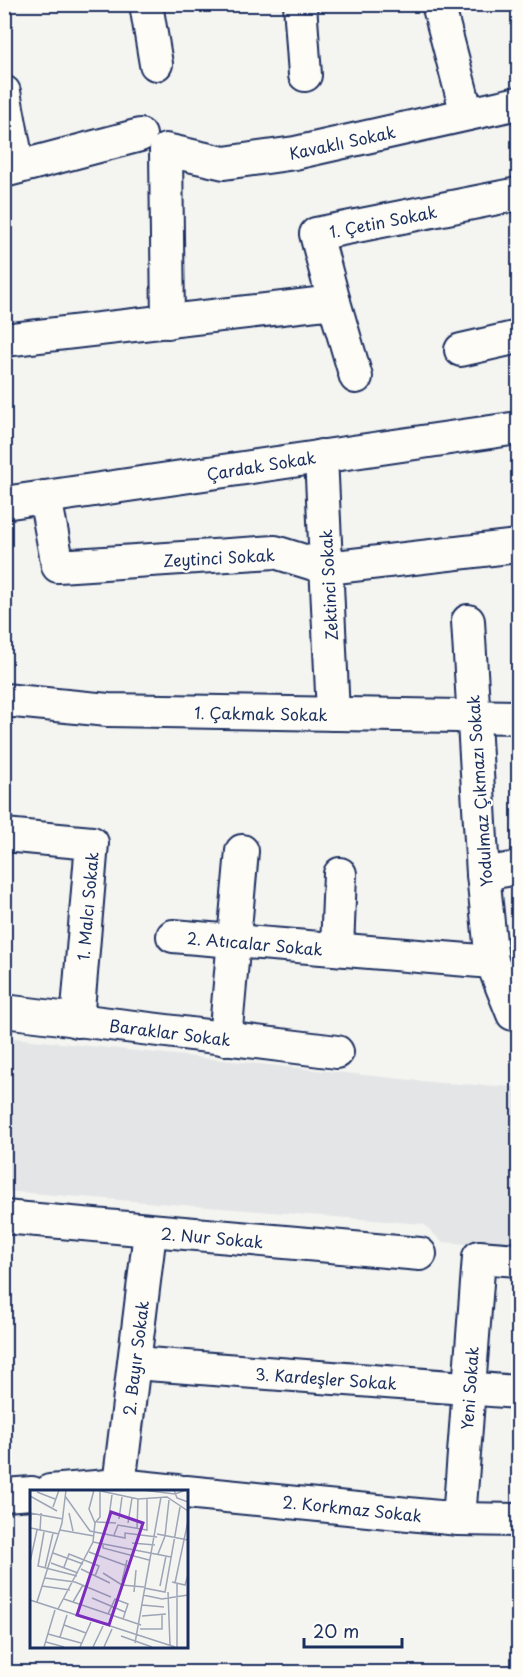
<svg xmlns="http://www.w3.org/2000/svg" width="523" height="1677" font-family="'Playpen Sans',sans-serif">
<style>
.built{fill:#e4e5e6}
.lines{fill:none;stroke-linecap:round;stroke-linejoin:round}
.minor-casing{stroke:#1b2f5e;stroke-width:36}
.minor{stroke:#fdfcf7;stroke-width:32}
.labels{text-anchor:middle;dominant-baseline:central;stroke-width:4.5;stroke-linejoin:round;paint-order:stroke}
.street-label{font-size:16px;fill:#1b2f5e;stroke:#fdfcf7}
.inset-road{fill:none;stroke:#9da5b6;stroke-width:1.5}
.view{fill:#7b2cbf;fill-opacity:0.15;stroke:#7b2cbf;stroke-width:3}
.inset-edge{fill:none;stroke:#1b2f5e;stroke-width:3}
</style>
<rect width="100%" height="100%" fill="#f4f4f1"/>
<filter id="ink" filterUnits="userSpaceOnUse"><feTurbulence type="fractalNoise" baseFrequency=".0167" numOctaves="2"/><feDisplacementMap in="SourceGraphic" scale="12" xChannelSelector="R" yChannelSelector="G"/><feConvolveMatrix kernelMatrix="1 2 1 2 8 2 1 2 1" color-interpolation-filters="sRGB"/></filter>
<g filter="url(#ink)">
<!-- built -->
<path class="built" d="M4,1037L440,1083L518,1087V1248L442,1242L424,1224L5,1191Z"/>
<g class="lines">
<!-- minor casing -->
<g class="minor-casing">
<g id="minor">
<path d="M146,4L156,64"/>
<path d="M300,4L305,75"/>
<path d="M438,4L467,114"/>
<path d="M4,92L18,167"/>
<path d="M4,171L140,135"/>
<path d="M334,302L356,377"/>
<path d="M168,322L166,150L224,163L295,153L518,103"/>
<path d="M4,340L334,302L316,234L518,194"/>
<path d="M461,350L518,337"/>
<path d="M321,456L333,714"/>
<path d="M45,497L58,566L275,552L327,568L518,546"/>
<path d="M4,503L518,428"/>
<path d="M468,621L483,874L492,962"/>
<path d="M4,700L108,710L518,717"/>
<path d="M4,835L92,843L77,1021"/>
<path d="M483,874L518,868"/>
<path d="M173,936L492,962L513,1014L518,1013"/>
<path d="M337,949L340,874"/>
<path d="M4,1011L337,1052"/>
<path d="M225,1039L242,851"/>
<path d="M4,1217L420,1254"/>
<path d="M134,1363L518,1392"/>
<path d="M119,1485L150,1232"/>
<path d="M50,1491L119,1485L177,1491"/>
<path d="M186,1492L459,1519L518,1520"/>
<path d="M4,1495L32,1493"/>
<path d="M459,1519L479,1257L518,1260"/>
</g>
</g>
<!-- minor -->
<use href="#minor" class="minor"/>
</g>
</g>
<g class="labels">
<!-- street labels -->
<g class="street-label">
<text transform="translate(342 142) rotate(-12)">Kavaklı Sokak</text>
<text transform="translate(383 221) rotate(-11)">1. Çetin Sokak</text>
<text transform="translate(261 465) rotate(-9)">Çardak Sokak</text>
<text transform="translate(219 557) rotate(-3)">Zeytinci Sokak</text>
<text transform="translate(328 585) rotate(-93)">Zektinci Sokak</text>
<text transform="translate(261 713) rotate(1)">1. Çakmak Sokak</text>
<text transform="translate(479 791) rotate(-94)">Yodulmaz Çıkmazı Sokak</text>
<text transform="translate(87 906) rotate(-85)">1. Malcı Sokak</text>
<text transform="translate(255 943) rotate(5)">2. Atıcalar Sokak</text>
<text transform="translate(170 1032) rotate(7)">Baraklar Sokak</text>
<text transform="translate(212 1237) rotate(5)">2. Nur Sokak</text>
<text transform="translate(135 1358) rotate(-83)">2. Bayır Sokak</text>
<text transform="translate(326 1378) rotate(4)">3. Kardeşler Sokak</text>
<text transform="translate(469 1388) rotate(-86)">Yeni Sokak</text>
<text transform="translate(352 1508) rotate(6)">2. Korkmaz Sokak</text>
</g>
</g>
<!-- overview -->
<g transform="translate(30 1490)">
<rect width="158" height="158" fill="#f4f4f1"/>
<path class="inset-road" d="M66,0L108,9L137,7L158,21M112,0L145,4L156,0M144,0L147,8L158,12M7,2L25,9M0,6L27,21M35,6L60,41L95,48V43L127,47M23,17L29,0M0,23L33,29M39,23L43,41M89,29L92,7M67,32L86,33M65,33L70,27V2M78,33L82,5M98,33L102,8M1,38L29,44M107,39L108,9M30,40L64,46M0,41L1,23M10,41L11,23M14,42L8,76L47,86M127,44L158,50M84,45L88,35L117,40V9M63,52L141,67M102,53L125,55M73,54V58L119,70M59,62L100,77M23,63L53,74M128,64L135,46L139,10M0,72L7,40M21,73L48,83M34,77L39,64L69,76L65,86M15,78L23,43M51,79L80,93M73,83L92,95L114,97M15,88L45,92L81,107M92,91L97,70M142,92L155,95L158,85M145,93L158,31M12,96L40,100M130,96L136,66M114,98L135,102L150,17M104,102L106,80M138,102L140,155M113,105L132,109L158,105M62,108L95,122M34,109L111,135M0,110L145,157M7,112L32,33L36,0M43,112L53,95M112,115L134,117M28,119L63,52L65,33L59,19L64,0M78,124L85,109L98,114L93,129M112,126L136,124M158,126V153M34,135L56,143M110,139H132V125M18,144L51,153M91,146L122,157M30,147L37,125M16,152L34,157M105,153L131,7M14,157L25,120M50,157L61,132M63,157L73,136M74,157L82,139M147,157V93"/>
<path class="view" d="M81,22L113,33L79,135L47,125Z"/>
<rect width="158" height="158" class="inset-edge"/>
</g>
<!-- margin -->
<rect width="523" height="1677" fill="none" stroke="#fdfcf7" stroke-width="24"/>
<rect x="12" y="12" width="499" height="1653" fill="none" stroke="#1b2f5e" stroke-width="2" filter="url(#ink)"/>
<!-- scale -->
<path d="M304 1638v9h98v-9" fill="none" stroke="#1b2f5e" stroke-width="3"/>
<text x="313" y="1638" font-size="18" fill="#1b2f5e" stroke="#fdfcf7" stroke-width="4.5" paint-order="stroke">20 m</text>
</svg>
